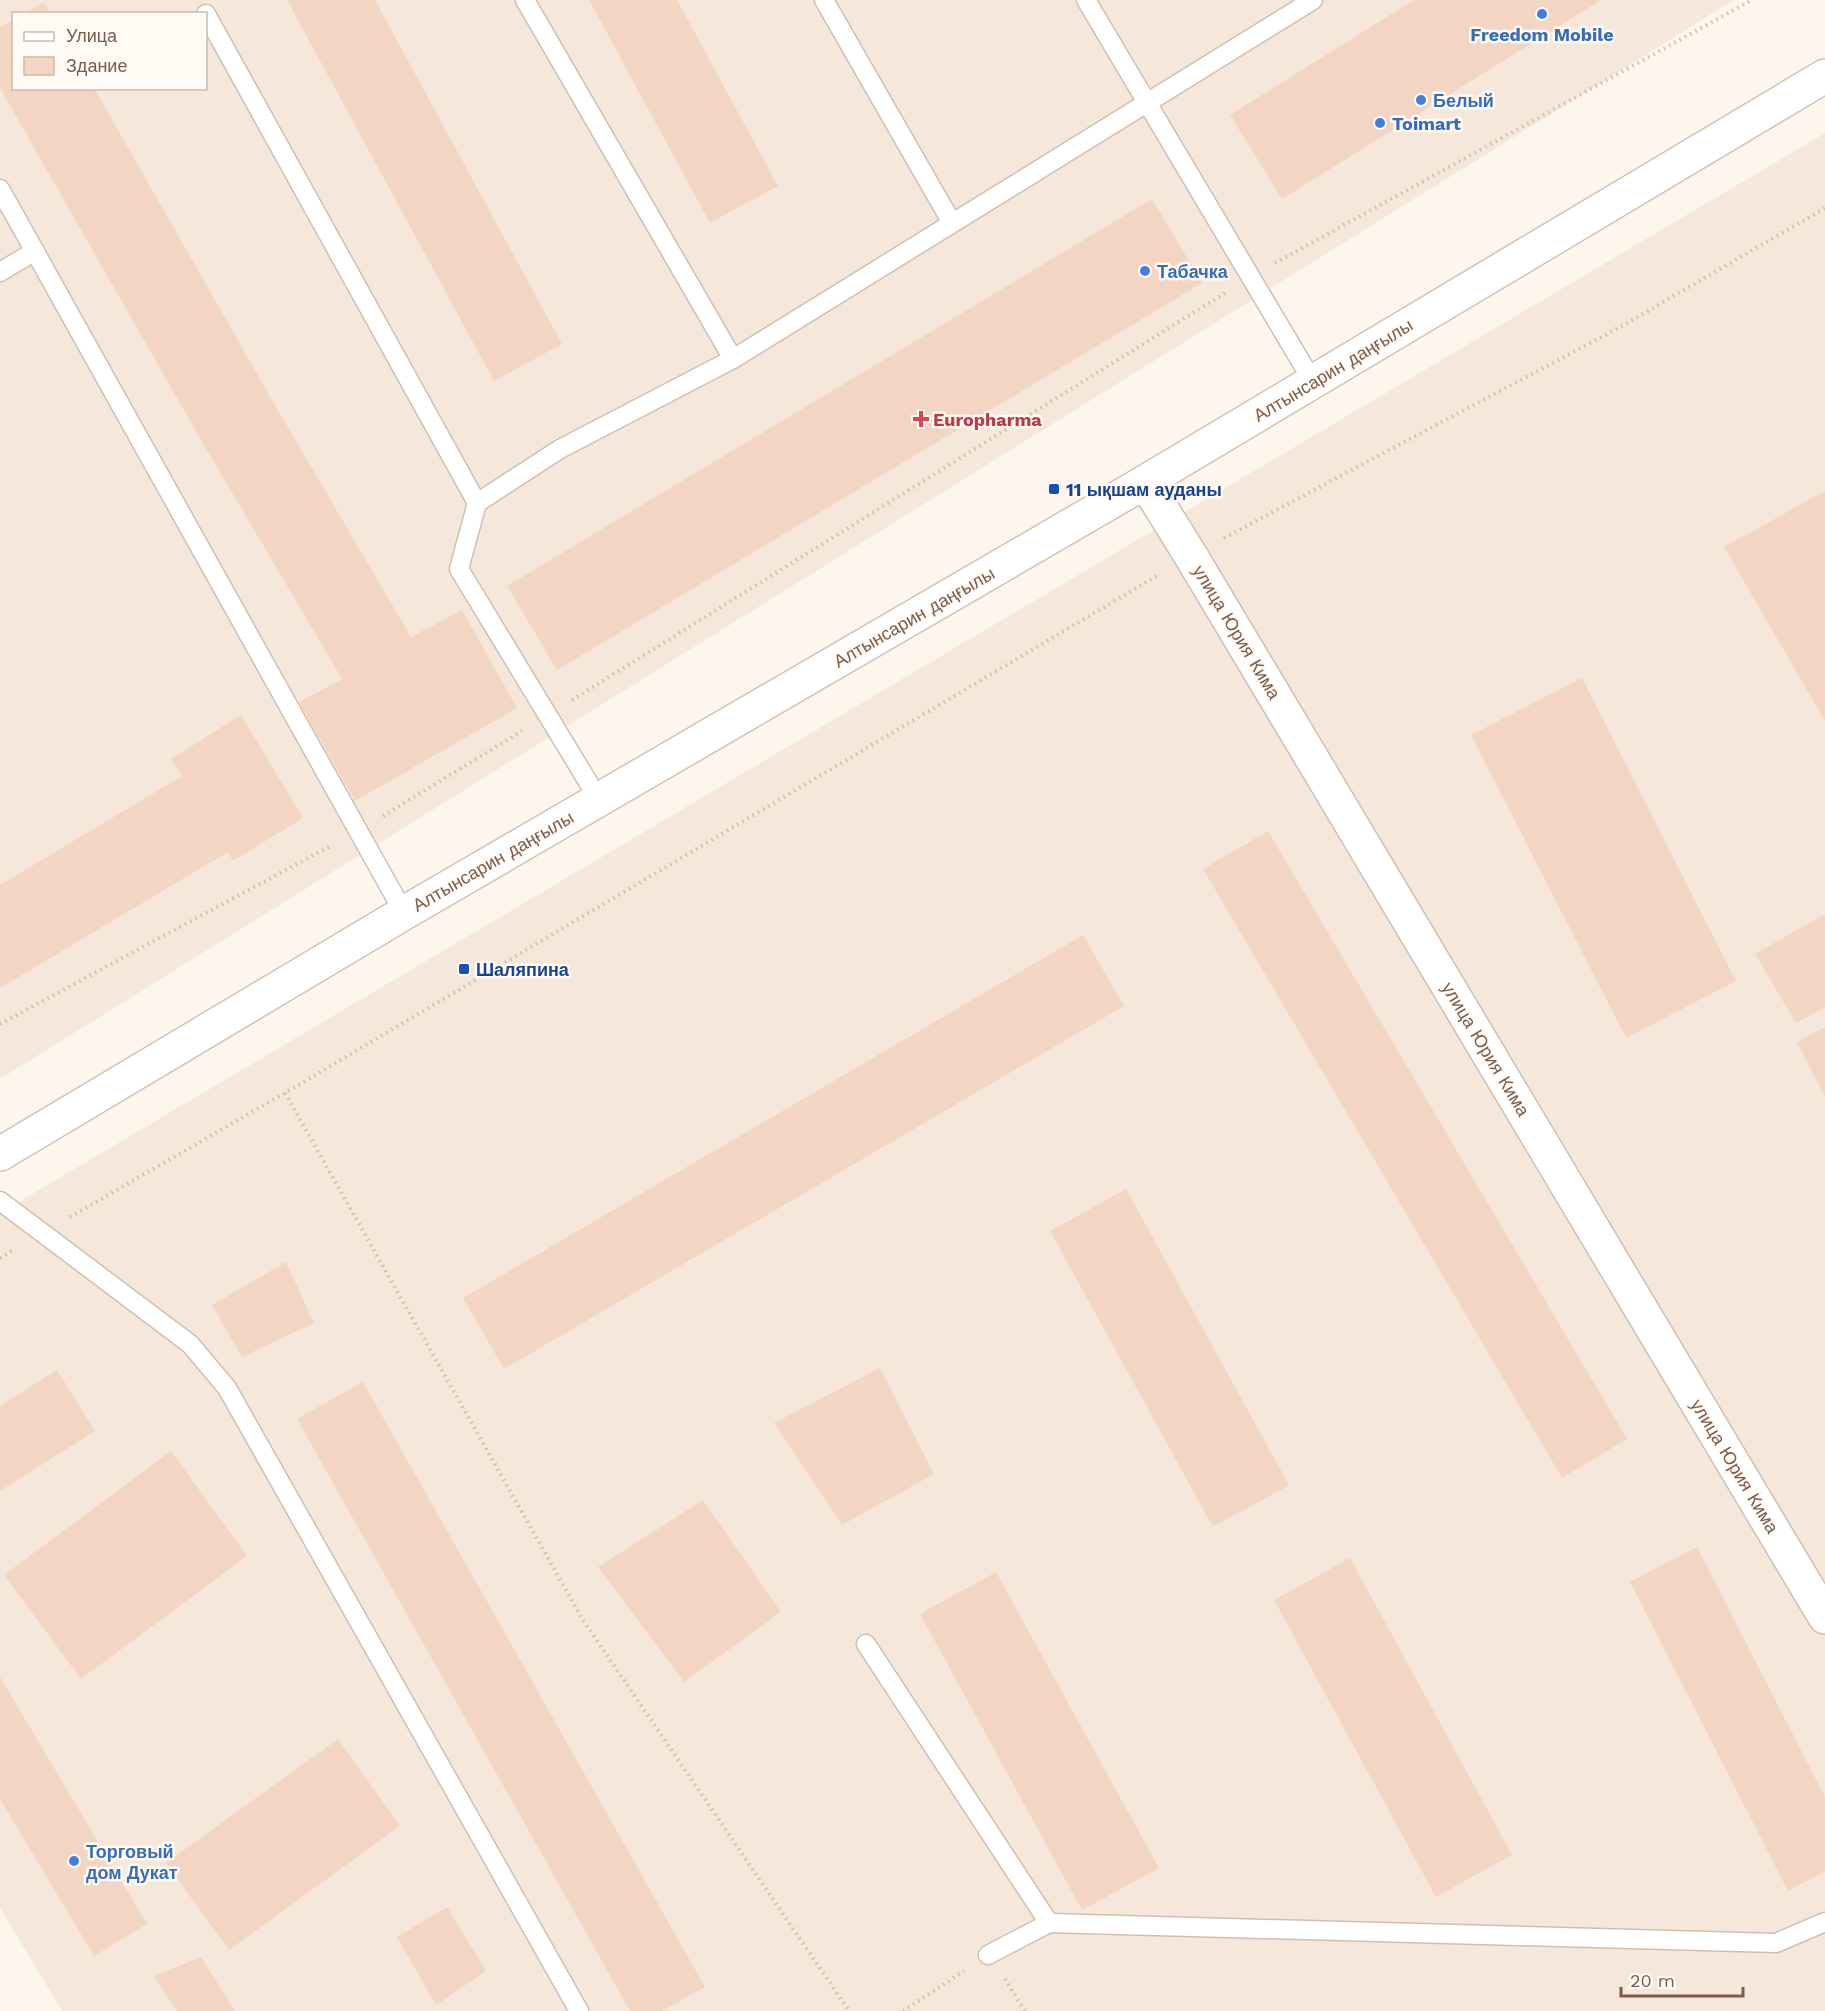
<svg xmlns="http://www.w3.org/2000/svg" width="1825" height="2011" font-family="'Work Sans',sans-serif">
<style>
.residential{fill:#f5e8da;fill-rule:evenodd}
.building{fill:#f3d5c3}
.lines{fill:none;stroke-linecap:round;stroke-linejoin:round}
.lane-casing{stroke:#d1beb0;stroke-width:21}
.street-casing{stroke:#d1beb0;stroke-width:36}
.secondary-casing{stroke:#d6c0b0;stroke-width:36}
.path{stroke:#d9b8a5;stroke-width:4;stroke-dasharray:1.5 4.5;stroke-linecap:butt}
.lane{stroke:#fff;stroke-width:18}
.street{stroke:#fff;stroke-width:33}
.secondary{stroke:#fff;stroke-width:33}
.shop-dot{fill:#3f7fe0;stroke:#fffaf3;stroke-width:2}
.health-dot{fill:#e0444e;stroke:#fffaf3;stroke-width:2}
.transit-dot{fill:#1a4fb4;stroke:#fffaf3;stroke-width:2}
.labels{text-anchor:middle;dominant-baseline:central;stroke-width:5;stroke-linejoin:round;paint-order:stroke}
.shop-label{font-size:18px;font-weight:bold;fill:#366cbe;stroke:#fffaf3;text-anchor:start}
.street-label{font-size:18px;fill:#7a5c4d;stroke:#fffaf3}
.health-label{font-size:18px;font-weight:bold;fill:#be3a42;stroke:#fffaf3;text-anchor:start}
.transit-label{font-size:18px;font-weight:bold;fill:#164399;stroke:#fffaf3;text-anchor:start}
</style>
<rect width="100%" height="100%" fill="#fdf6ec"/>
<!-- residential -->
<g class="residential">
<path d="M0,0H1734L0,1079ZM14,14H206V88H14Z"/>
<path d="M1825,133V2011H62L0,1908V1213Z"/>
</g>
<!-- building -->
<g class="building">
<path d="M287,0H375L562,344L494,381Z"/>
<path d="M589,0H677L778,186L710,223Z"/>
<path d="M1414,0H1601L1282,199L1230,115Z"/>
<path d="M44,2L51,14H24Z"/>
<path d="M14,20V88H94L272,400L411,637L462,610L517,708L355,801L299,702L342,679L201,440L0,88V27Z"/>
<path d="M1152,199L1202,283L557,670L507,586Z"/>
<path d="M1825,491V721L1724,547Z"/>
<path d="M1582,678L1736,981L1626,1038L1471,735Z"/>
<path d="M241,715L303,818L233,861L228,852L0,988V885L182,776L171,759Z"/>
<path d="M1268,831L1627,1439L1562,1478L1203,869Z"/>
<path d="M1825,914V1007L1796,1023L1755,954Z"/>
<path d="M1083,935L1124,1006L504,1369L463,1298Z"/>
<path d="M1825,1027V1097L1797,1042Z"/>
<path d="M1126,1189L1289,1485L1213,1527L1050,1231Z"/>
<path d="M286,1262L314,1323L242,1357L212,1305Z"/>
<path d="M880,1368L934,1474L842,1525L774,1423Z"/>
<path d="M57,1370L95,1431L0,1491V1406Z"/>
<path d="M363,1382L705,1987L662,2011H630L297,1419Z"/>
<path d="M171,1451L247,1556L81,1679L4,1575Z"/>
<path d="M703,1500L781,1612L684,1682L598,1567Z"/>
<path d="M1697,1547L1825,1797V1871L1788,1891L1630,1582Z"/>
<path d="M1350,1558L1512,1855L1436,1897L1274,1600Z"/>
<path d="M996,1572L1159,1868L1082,1910L920,1614Z"/>
<path d="M0,1677L147,1924L94,1956L0,1799Z"/>
<path d="M338,1739L400,1826L229,1950L166,1863Z"/>
<path d="M447,1907L486,1971L436,2005L397,1937Z"/>
<path d="M201,1957L235,2011H177L154,1976Z"/>
</g>
<g class="lines">
<!-- lane casing -->
<g class="lane-casing">
<g id="lane">
<path d="M525,0L733,359"/>
<path d="M824,0L952,223"/>
<path d="M1086,0L1313,382"/>
<path d="M206,14L477,503"/>
<path d="M0,189L404,913"/>
<path d="M0,272L35,251"/>
<path d="M599,800L459,569L477,503L560,449L733,359L1313,0"/>
<path d="M0,1201L190,1344L227,1388L579,2011"/>
<path d="M866,1644L1049,1923"/>
<path d="M988,1955L1049,1923L1776,1943L1825,1922"/>
</g>
</g>
<!-- street casing -->
<g class="street-casing">
<path id="street" d="M1145,482L1191,556L1825,1617"/>
</g>
<!-- secondary casing -->
<g class="secondary-casing">
<path id="secondary" d="M0,1154L404,913L1145,482L1825,76"/>
</g>
<!-- path -->
<g class="path">
<path d="M1275,263L1752,0"/>
<path d="M1224,538L1622,326L1825,208"/>
<path d="M572,700L1225,293"/>
<path d="M383,816L522,731"/>
<path d="M0,1024L332,845"/>
<path d="M285,1093L583,1620L849,2011"/>
<path d="M70,1217L285,1093L1160,574"/>
<path d="M0,1258L15,1249"/>
<path d="M1005,1979L1025,2011"/>
<path d="M903,2011L964,1971"/>
</g>
<!-- lane -->
<use href="#lane" class="lane"/>
<!-- street -->
<use href="#street" class="street"/>
<!-- secondary -->
<use href="#secondary" class="secondary"/>
</g>
<!-- markers -->
<g class="shop-dot">
<circle cx="1542" cy="14" r="6"/>
<circle cx="1421" cy="100" r="6"/>
<circle cx="1380" cy="123" r="6"/>
<circle cx="1145" cy="271" r="6"/>
<circle cx="74" cy="1861" r="6"/>
</g>
<path class="health-dot" d="M918 410h6v6h6v6h-6v6h-6v-6h-6v-6h6z"/>
<g class="transit-dot">
<rect x="1048" y="483" width="12" height="12" rx="3"/>
<rect x="458" y="963" width="12" height="12" rx="3"/>
</g>
<g class="labels">
<!-- shop labels -->
<g class="shop-label">
<text x="1542" y="34" text-anchor="middle">Freedom Mobile</text>
<text x="1433" y="100">Белый</text>
<text x="1392" y="123">Toimart</text>
<text x="1157" y="271">Табачка</text>
<text x="86" y="1851">Торговый<tspan x="86" dy="21">дом Дукат</tspan></text>
</g>
<!-- street labels -->
<g class="street-label">
<text transform="translate(1333 370) rotate(-31)">Алтынсарин даңғылы</text>
<text transform="translate(914 617) rotate(-30)">Алтынсарин даңғылы</text>
<text transform="translate(1237 632) rotate(59)">улица Юрия Кима</text>
<text transform="translate(493 861) rotate(-30)">Алтынсарин даңғылы</text>
<text transform="translate(1486 1049) rotate(59)">улица Юрия Кима</text>
<text transform="translate(1735 1466) rotate(59)">улица Юрия Кима</text>
</g>
<!-- health labels -->
<g class="health-label">
<text x="933" y="419">Europharma</text>
</g>
<!-- transit labels -->
<g class="transit-label">
<text x="1066" y="489">11 ықшам ауданы</text>
<text x="476" y="969">Шаляпина</text>
</g>
</g>
<!-- legend -->
<rect x="12" y="12" width="195" height="78" fill="#fffaf3" stroke="#cabbb1" stroke-width="1.5"/>
<rect x="24" y="32" width="30" height="9" fill="#ffffff" stroke="#cabbb1" stroke-width="1.5"/>
<text x="66" y="42" font-size="18" fill="#7a5c4d">Улица</text>
<rect x="24" y="57" width="30" height="18" fill="#f3d5c3" stroke="#cabbb1" stroke-width="1.5"/>
<text x="66" y="72" font-size="18" fill="#7a5c4d">Здание</text>
<!-- scale -->
<path d="M1621 1987v9h122v-9" fill="none" stroke="#7a5c4d" stroke-width="3"/>
<text x="1630" y="1987" font-size="18" fill="#7a5c4d" stroke="#fffaf3" stroke-width="4.5" paint-order="stroke">20 m</text>
</svg>
